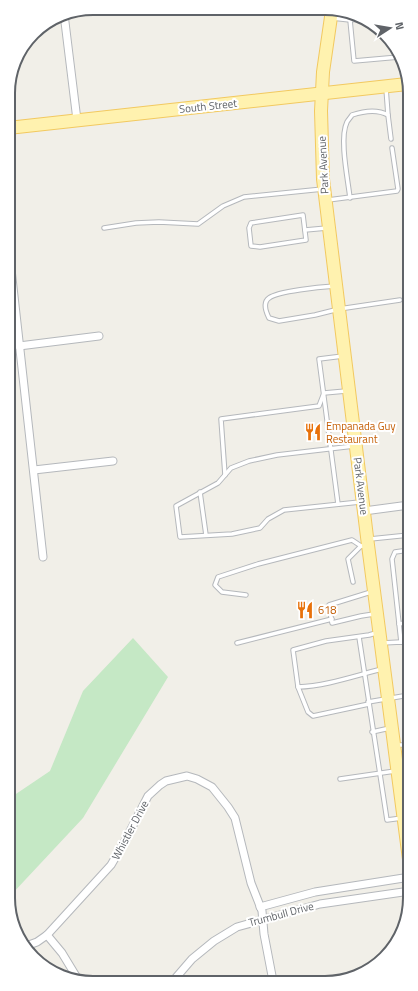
<svg xmlns="http://www.w3.org/2000/svg" width="418" height="991" font-family="'Titillium Web',sans-serif">
<style>
.green{fill:#c5e8c5}
.lines{fill:none;stroke-linecap:round;stroke-linejoin:round}
.lane-casing{stroke:#b5b8bc;stroke-width:5.5}
.street-casing{stroke:#b5b8bc;stroke-width:9}
.primary-casing{stroke:#f2c960;stroke-width:14}
.lane{stroke:#fff;stroke-width:3.5}
.street{stroke:#fff;stroke-width:7}
.primary{stroke:#fff2af;stroke-width:12}
.labels{text-anchor:middle;dominant-baseline:central;stroke-width:4;stroke-linejoin:round;paint-order:stroke}
.street-label{font-size:11px;fill:#5f6368;stroke:#fff}
.food-label{font-size:11px;fill:#c56008;stroke:#fff;text-anchor:start}
.rim{fill:none;stroke:#5f6368;stroke-width:2}
</style>
<rect width="100%" height="100%" fill="#f1efe8"/>
<!-- green -->
<path class="green" d="M133,638L168,677L83,818L11,895L10,798L50,771L83,691Z"/>
<g class="lines">
<!-- lane casing -->
<g class="lane-casing">
<g id="lane">
<path d="M332,18L350,20L359,19"/>
<path d="M350,20L354,61L399,57"/>
<path d="M386,88L388,115"/>
<path d="M350,198C348,180 339,138 347,122C348,120 351,117 352,115C364,111 377,109 388,115L391,139"/>
<path d="M328,200L397,191L398,189L392,148"/>
<path d="M303,215L306,240L260,247L251,246L249,228L251,223Z"/>
<path d="M104,228L136,223L159,222L198,224L223,206L244,197L323,189"/>
<path d="M305,230L327,228"/>
<path d="M335,286C321,287 278,291 269,298C262,303 266,312 269,318L279,321L315,315L339,309L400,300"/>
<path d="M354,446L277,455L249,461L231,468L218,483L176,506L180,537L232,534L260,528L268,519L284,510L360,502"/>
<path d="M225,475L221,419L319,406L324,393L346,391"/>
<path d="M200,492L206,535"/>
<path d="M338,504L319,359L343,356"/>
<path d="M370,539L409,535"/>
<path d="M353,582L348,559L361,546"/>
<path d="M371,592L329,605L332,623L361,616L374,614"/>
<path d="M246,595L222,592L215,585L218,577L258,564L352,540L361,546H365"/>
<path d="M399,624L409,622"/>
<path d="M376,633L369,635L326,641L293,650L298,687C326,686 354,676 382,669"/>
<path d="M359,637L387,820L402,818"/>
<path d="M401,642L392,559L395,552L409,550"/>
<path d="M237,643L332,619"/>
<path d="M382,643L401,642L409,644"/>
<path d="M298,687L308,712L313,716L369,704"/>
<path d="M368,702L409,695"/>
<path d="M372,732L390,728"/>
<path d="M397,745H409"/>
<path d="M340,779L409,769"/>
</g>
</g>
<!-- street casing -->
<g class="street-casing">
<g id="street">
<path d="M64,14L77,120"/>
<path d="M9,251L43,557"/>
<path d="M19,346L99,336"/>
<path d="M34,470L113,461"/>
<path d="M364,511L409,505"/>
<path d="M260,907L315,892L410,877"/>
<path d="M47,935L62,953L79,981"/>
<path d="M26,946L37,942L47,935L111,865L125,841L148,796L160,785L166,781L187,776L197,779L212,787L228,807L235,818L251,883L262,911L264,934L273,981"/>
<path d="M173,981L192,959L214,941L237,927L320,904L410,891"/>
</g>
</g>
<!-- primary casing -->
<g class="primary-casing">
<g id="primary">
<path d="M332,10L323,72L321,111L323,179L368,545L410,867"/>
<path d="M8,128L407,84"/>
</g>
</g>
<!-- lane -->
<use href="#lane" class="lane"/>
<!-- street -->
<use href="#street" class="street"/>
<!-- primary -->
<use href="#primary" class="primary"/>
</g>
<!-- icons -->
<defs>
<g id="restaurant-bare" transform="scale(1.38)"><path d="M-5-6h1v4h1v-4h1v4h1v-4h1v5L-1.5 .5V6h-2V.5L-5-1ZM5-6V6H3V1.5H1.5Q1.5-4 5-6Z" fill="#e8710a" stroke="#fff" stroke-width="2.5" paint-order="stroke"/></g>
</defs>
<g fill-rule="evenodd">
<use href="#restaurant-bare" x="313" y="432"/>
<use href="#restaurant-bare" x="305" y="610"/>
</g>
<g class="labels">
<!-- street labels -->
<g class="street-label">
<text transform="translate(208 106) rotate(-6)">South Street</text>
<text transform="translate(323 165) rotate(-93)">Park Avenue</text>
<text transform="translate(361 486) rotate(83)">Park Avenue</text>
<text transform="translate(130 830) rotate(-62)">Whistler Drive</text>
<text transform="translate(281 914) rotate(-15)">Trumbull Drive</text>
</g>
<!-- food labels -->
<g class="food-label">
<text x="326" y="426">Empanada Guy<tspan x="326" dy="13">Restaurant</tspan></text>
<text x="318" y="610">618</text>
</g>
</g>
<!-- crop -->
<path d="M0 0H418V991H0ZM93 15H325A78 78 0 0 1 403 93V898A78 78 0 0 1 325 976H93A78 78 0 0 1 15 898V93A78 78 0 0 1 93 15Z" fill="#fff" fill-rule="evenodd"/>
<path class="rim" d="M93 15H325A78 78 0 0 1 403 93V898A78 78 0 0 1 325 976H93A78 78 0 0 1 15 898V93A78 78 0 0 1 93 15Z"/>
<!-- north arrow -->
<g transform="translate(390 28) rotate(78)" stroke="#ffffff" stroke-width="3" paint-order="stroke">
<path d="M0-3L7 15L0 10L-7 15Z" fill="#5f6368"/>
<text y="-6" font-size="11" font-weight="bold" text-anchor="middle" fill="#5f6368">N</text>
</g>
</svg>
